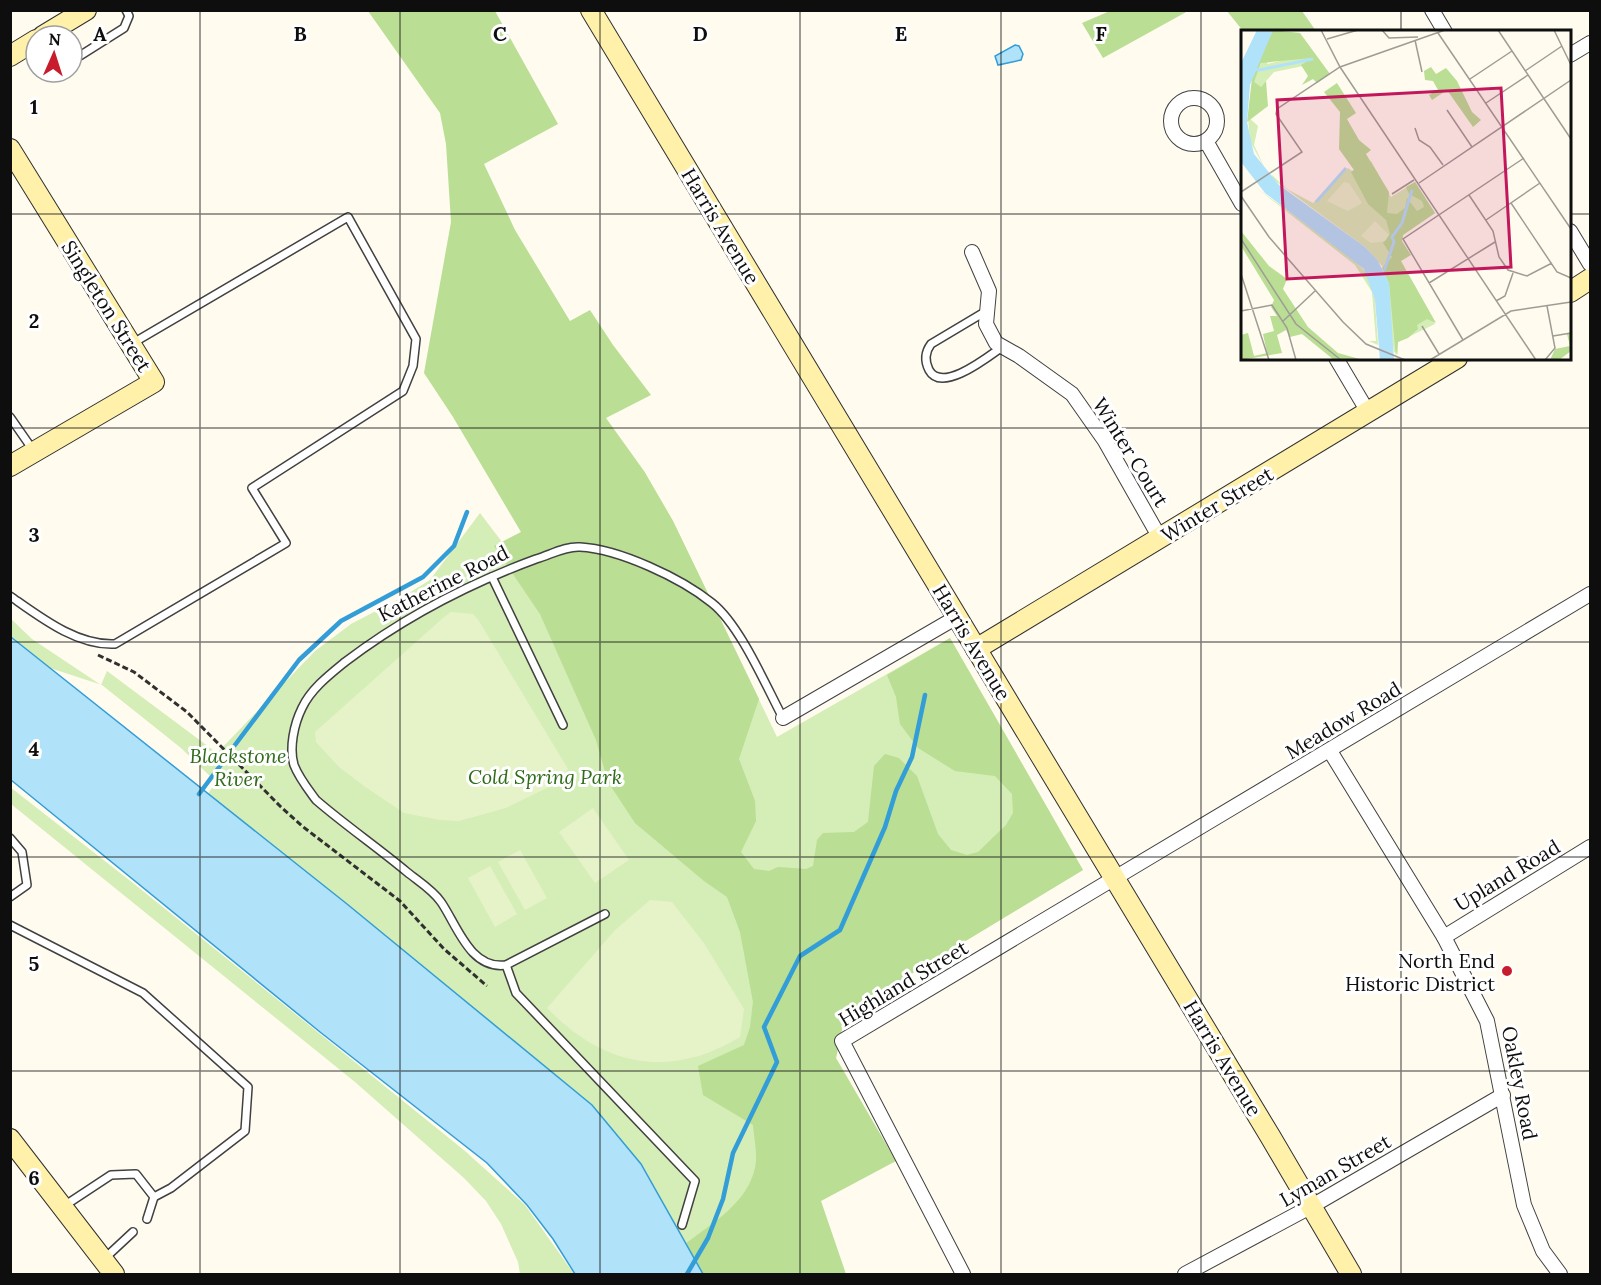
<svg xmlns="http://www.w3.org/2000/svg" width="1601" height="1285" font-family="Lora,serif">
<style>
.green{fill:#d5edb6}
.forest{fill:#b9de94}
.pitch{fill:#e6f3c8}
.water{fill:#b0e2fa;stroke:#329dd6;stroke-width:1.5}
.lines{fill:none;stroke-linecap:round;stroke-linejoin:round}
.stream{stroke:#329dd6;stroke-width:4.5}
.lane-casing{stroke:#414141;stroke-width:10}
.street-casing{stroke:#414141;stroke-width:16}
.secondary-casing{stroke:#303030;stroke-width:22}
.path{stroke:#303030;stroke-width:3;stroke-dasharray:6 3;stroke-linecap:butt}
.lane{stroke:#fff;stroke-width:7}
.street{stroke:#fff;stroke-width:14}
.secondary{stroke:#fff1aa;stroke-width:20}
.grid{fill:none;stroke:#0e0e0e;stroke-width:1.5;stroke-opacity:0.55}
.poi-dot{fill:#c81c2d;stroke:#fff;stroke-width:2}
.labels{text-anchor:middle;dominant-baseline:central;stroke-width:6;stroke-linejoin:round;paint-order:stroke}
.street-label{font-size:20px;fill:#0e0e0e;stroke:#fff}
.park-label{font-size:20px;font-style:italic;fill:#2f6b19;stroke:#fff}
.poi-label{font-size:20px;fill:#0e0e0e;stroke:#fff;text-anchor:end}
.inset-river{fill:none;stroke:#b0e2fa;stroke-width:3}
.inset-road{fill:none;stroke:#9f9c95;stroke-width:1.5}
.view{fill:#c2185b;fill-opacity:0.15;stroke:#c2185b;stroke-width:3}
.inset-edge{fill:none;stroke:#0e0e0e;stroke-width:3}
.grid-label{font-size:20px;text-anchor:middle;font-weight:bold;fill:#0e0e0e;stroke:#fff;stroke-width:6;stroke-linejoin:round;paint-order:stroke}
</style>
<rect width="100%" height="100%" fill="#fffbef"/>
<!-- green -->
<g class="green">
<path d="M644,471L673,521L777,737L950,638L1083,870L845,1014L836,1058L878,1164L694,1237L686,1243L640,1164L592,1105L347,904L207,795L216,782L181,748L102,685L50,668L11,636L10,618L32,639L101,685L107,671L217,753L315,651L351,624L399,599L430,580L480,513L502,542Z"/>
<path d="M10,787L133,883L465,1151L525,1205L574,1274H520L518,1262L501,1224L486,1201L464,1178L355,1082L11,804Z"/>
</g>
<!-- forest -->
<g class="forest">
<path d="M368,11H495L558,124L484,164L515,230L570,321L590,310L613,345L651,395L606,418L644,471L673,521L759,699L739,759L755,801L756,821L741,852L754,869L769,871L778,867L806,869L813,866L817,840L823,833L854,832L868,822L874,766L885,754L899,758L917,776L938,834L951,850L967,855L978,852L1006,825L1013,813L1012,794L995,776L955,771L918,748L900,724L896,697L887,675L950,638L1083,870L845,1014L836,1058L896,1161L821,1201L846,1274H703L686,1243C713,1223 747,1203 755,1168C758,1155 754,1138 753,1125L703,1095L698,1066L744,1045L750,1027L753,1002L740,932L727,897L704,881L635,823L608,782L596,740L540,614L494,546L521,532L453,417L424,373L451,222L446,144L440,113Z"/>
<path d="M1110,11V10L1188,11L1103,58L1082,23Z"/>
<path d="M1227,11H1302L1316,31H1243Z"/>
</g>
<!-- pitch -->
<g class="pitch">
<path d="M451,612L473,614L479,621L568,769L559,782L506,808L459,821L440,820L404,813L364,786L339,767L316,742L315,732L444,617Z"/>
<path d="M593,808L629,860L595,883L559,832Z"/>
<path d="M520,850L547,898L525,910L498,862Z"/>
<path d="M490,866L517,914L495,927L468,878Z"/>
<path d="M650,900L672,902L704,943L744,1009L740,1037C669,1080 603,1066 547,1008L615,930Z"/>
</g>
<!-- water -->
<g class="water">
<path d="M1015,45L1019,46L1023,54L1021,60L998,65L995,56Z"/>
<path d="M11,637L347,904L592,1105L641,1164L703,1274H575L553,1239L527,1205L487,1163L320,1032L11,780Z"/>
</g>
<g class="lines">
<!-- stream -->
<g class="stream">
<path d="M235,745L299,660L341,621L423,577L454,546L467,512"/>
<path d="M199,794L223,762"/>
<path d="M687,1274L708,1238L723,1199L733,1153L777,1062L764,1027L800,956L840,930L885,827L896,791L912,757L925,695"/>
</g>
<!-- lane casing -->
<g class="lane-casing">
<g id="lane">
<path d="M72,55L78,57L124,28L129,16L126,10"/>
<path d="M988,310L931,344C925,352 924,360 929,370C942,394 989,356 1002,347"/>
<path d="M10,417L33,450"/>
<path d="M492,577L563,725"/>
<path d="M10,596C40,617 77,646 115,644L286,543L252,488L403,391L413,366L416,339L348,217L133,343"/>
<path d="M10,838L22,852L27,885L10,897"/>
<path d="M605,914L506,965C470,970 457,925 441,902C433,890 418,881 407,872C377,847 345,825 316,800C308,789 299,778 294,765C289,748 294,724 302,708C311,689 329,675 345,662C403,618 468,584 536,559C550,555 565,546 580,547C619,549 681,578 712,603C740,625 766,686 783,718"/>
<path d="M10,925L143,993L248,1087L245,1131L171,1188L154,1197"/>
<path d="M506,965L516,993L695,1181L682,1225"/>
<path d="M64,1206L111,1175L136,1174L154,1197L147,1219"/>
<path d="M104,1259L133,1232"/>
</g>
</g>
<!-- street casing -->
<g class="street-casing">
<g id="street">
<path d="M1432,10L1445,32"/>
<path d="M1570,55L1590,43"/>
<circle cx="1194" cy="121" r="23"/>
<path d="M1206,141L1242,204"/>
<path d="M1570,231L1590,264"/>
<path d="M972,252L989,291L986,324L996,343L1019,356L1072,394L1105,441L1160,538"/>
<path d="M1336,358L1368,412"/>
<path d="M783,718L957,617"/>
<path d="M1330,751L1444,937L1487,1021L1524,1205L1543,1251L1560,1274"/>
<path d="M1444,937L1590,847"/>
<path d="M963,1274L842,1041L1590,594"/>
<path d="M1185,1274L1312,1206L1503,1095"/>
</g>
</g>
<!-- secondary casing -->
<g class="secondary-casing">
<g id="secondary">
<path d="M591,10L1270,1136L1351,1274"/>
<path d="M43,36L86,10"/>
<path d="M10,56L36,40"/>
<path d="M10,149L154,382L10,466"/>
<path d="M1570,292L1590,279"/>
<path d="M976,649L1457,358"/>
<path d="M10,1139L114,1274"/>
</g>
</g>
<!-- path -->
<path class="path" d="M98,655L134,672L187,712L281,807L302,826L400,901L444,949L487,986"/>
<!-- lane -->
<use href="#lane" class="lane"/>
<!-- street -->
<use href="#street" class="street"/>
<!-- secondary -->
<use href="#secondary" class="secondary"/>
</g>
<!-- grid -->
<path class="grid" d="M200,10V1274M400,10V1274M600,10V1274M800,10V1274M1001,10V1274M1201,10V1274M1401,10V32M10,214H1242M1570,214H1590M1401,358V1274M10,428H1590M10,642H1590M10,857H1590M10,1071H1590"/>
<!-- markers -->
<circle class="poi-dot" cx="1507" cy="971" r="6"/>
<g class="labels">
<!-- street labels -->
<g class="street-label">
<text transform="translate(721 226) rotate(59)">Harris Avenue</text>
<text transform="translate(107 306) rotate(58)">Singleton Street</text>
<text transform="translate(1131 452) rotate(58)">Winter Court</text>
<text transform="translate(1217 504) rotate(-31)">Winter Street</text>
<text transform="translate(443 583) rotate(-27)">Katherine Road</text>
<text transform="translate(972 642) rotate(59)">Harris Avenue</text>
<text transform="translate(1343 720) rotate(-31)">Meadow Road</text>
<text transform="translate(1507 875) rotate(-31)">Upland Road</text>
<text transform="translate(903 983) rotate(-31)">Highland Street</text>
<text transform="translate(1223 1058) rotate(59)">Harris Avenue</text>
<text transform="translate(1520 1083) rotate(79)">Oakley Road</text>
<text transform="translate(1335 1170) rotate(-30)">Lyman Street</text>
</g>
<!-- park labels -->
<g class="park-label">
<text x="238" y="755">Blackstone<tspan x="238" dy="23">River</tspan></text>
<text x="545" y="776">Cold Spring Park</text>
</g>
<!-- poi labels -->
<g class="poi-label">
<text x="1495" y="960">North End<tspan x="1495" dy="23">Historic District</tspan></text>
</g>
</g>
<!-- overview -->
<g transform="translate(1241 30)">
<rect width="330" height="330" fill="#fffbef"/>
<path d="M35,0H42L26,34L62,26L71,28L72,34L33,42L20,57L7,87L17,96L13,115L25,141L9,111L7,87L13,50ZM130,131L150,167L174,152L194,183L162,205L157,232L194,294L157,312V324L153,322L142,237L124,217L29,147L31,145L46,159L72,173L107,138L111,141ZM13,156L110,227L126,243L134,270L137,315L128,311H135L131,262L114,235Z" fill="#d5edb6"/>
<path d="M32,0L59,3L89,44L76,53L72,49L61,55L67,46L60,35L71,28L20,33L13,52L20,57L25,51L27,76L6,92L12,40ZM190,37L195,44L205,38L216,51L231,82L240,90L232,97L206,60L191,70L188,65L197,60L192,51L184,50L183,41ZM96,53L115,83L106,89L118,110L130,120L125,124L148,162L146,183L156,184L164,178L166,168L176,181L183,177L181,171L168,164L165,157L174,152L194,183L162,205L161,211L170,225L160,231L195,293L186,289L176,295L177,299L167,308L157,312L155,327L148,253L141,238L151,227L142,213L149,204L145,190L127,174L110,142L113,140L98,119L99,82L83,62ZM0,201L28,236L46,249L42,259L67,297L97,323L122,330H93L61,304L49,307L45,300L36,305L41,323L0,330V305L7,303L13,326L26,323L22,304L33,301L29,286H36L30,277L33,270L0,216ZM326,304H330V321L318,330H309L314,319L329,316Z" fill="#b9de94"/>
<path d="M103,152L108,153L121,173L107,181L86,171ZM134,191L148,205L144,211L130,213L120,206Z" fill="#e6f3c8"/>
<path d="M16,0H32L9,55L6,92L13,124L38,155L124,217L137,231L148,253L153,330H139L134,270L123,239L24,163L0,132V33Z" fill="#b0e2fa"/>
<path class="inset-river" d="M12,38L18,40L72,29M75,172L105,138M143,241L153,212L151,207L161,193L171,160"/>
<path class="inset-road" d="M80,0L99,37L295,330M141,0L148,8L177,7M257,0L330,109M313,0L330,35M197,3L330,199M86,9L117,0M174,10L181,42M284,41L321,16M229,49L271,21M245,73L287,45M206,80L231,117M174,98L178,110L189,117L202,135M178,153L330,50M0,162L61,122L35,84L36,79L99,37L204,0M151,164L173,150M228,165L252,201L258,227L267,240L286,246L311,233M0,166L28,207L102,292L125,314L164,330M270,173L316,242L330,248M245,190L299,153M0,209L55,294L100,330M0,244L28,330M188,253L254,212M255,271L264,266L272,243M0,281L31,275L46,298L55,330M41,292L74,261M181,296L198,324M312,306L330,303M222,310L162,209L283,128M189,330L270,281L330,272M304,330L314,318L306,276"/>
<path class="view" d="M260,58L270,237L46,249L36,70Z"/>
<rect width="330" height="330" class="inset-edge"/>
</g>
<g class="grid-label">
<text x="100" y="41">A</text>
<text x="300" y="41">B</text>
<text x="500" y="41">C</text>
<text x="700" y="41">D</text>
<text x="901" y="41">E</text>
<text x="1101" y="41">F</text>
<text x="34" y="114">1</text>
<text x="34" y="328">2</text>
<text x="34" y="542">3</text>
<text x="34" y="756">4</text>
<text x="34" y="971">5</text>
<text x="34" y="1185">6</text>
</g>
<!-- border -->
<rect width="1601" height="1285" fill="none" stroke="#0e0e0e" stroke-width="24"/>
<!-- north arrow -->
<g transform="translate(54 54) rotate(3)"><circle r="28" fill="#ffffff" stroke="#9f9f9f" stroke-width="1.5"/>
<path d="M0-4.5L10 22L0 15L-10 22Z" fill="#c81c2d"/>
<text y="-9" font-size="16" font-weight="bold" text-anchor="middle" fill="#0e0e0e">N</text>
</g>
</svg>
